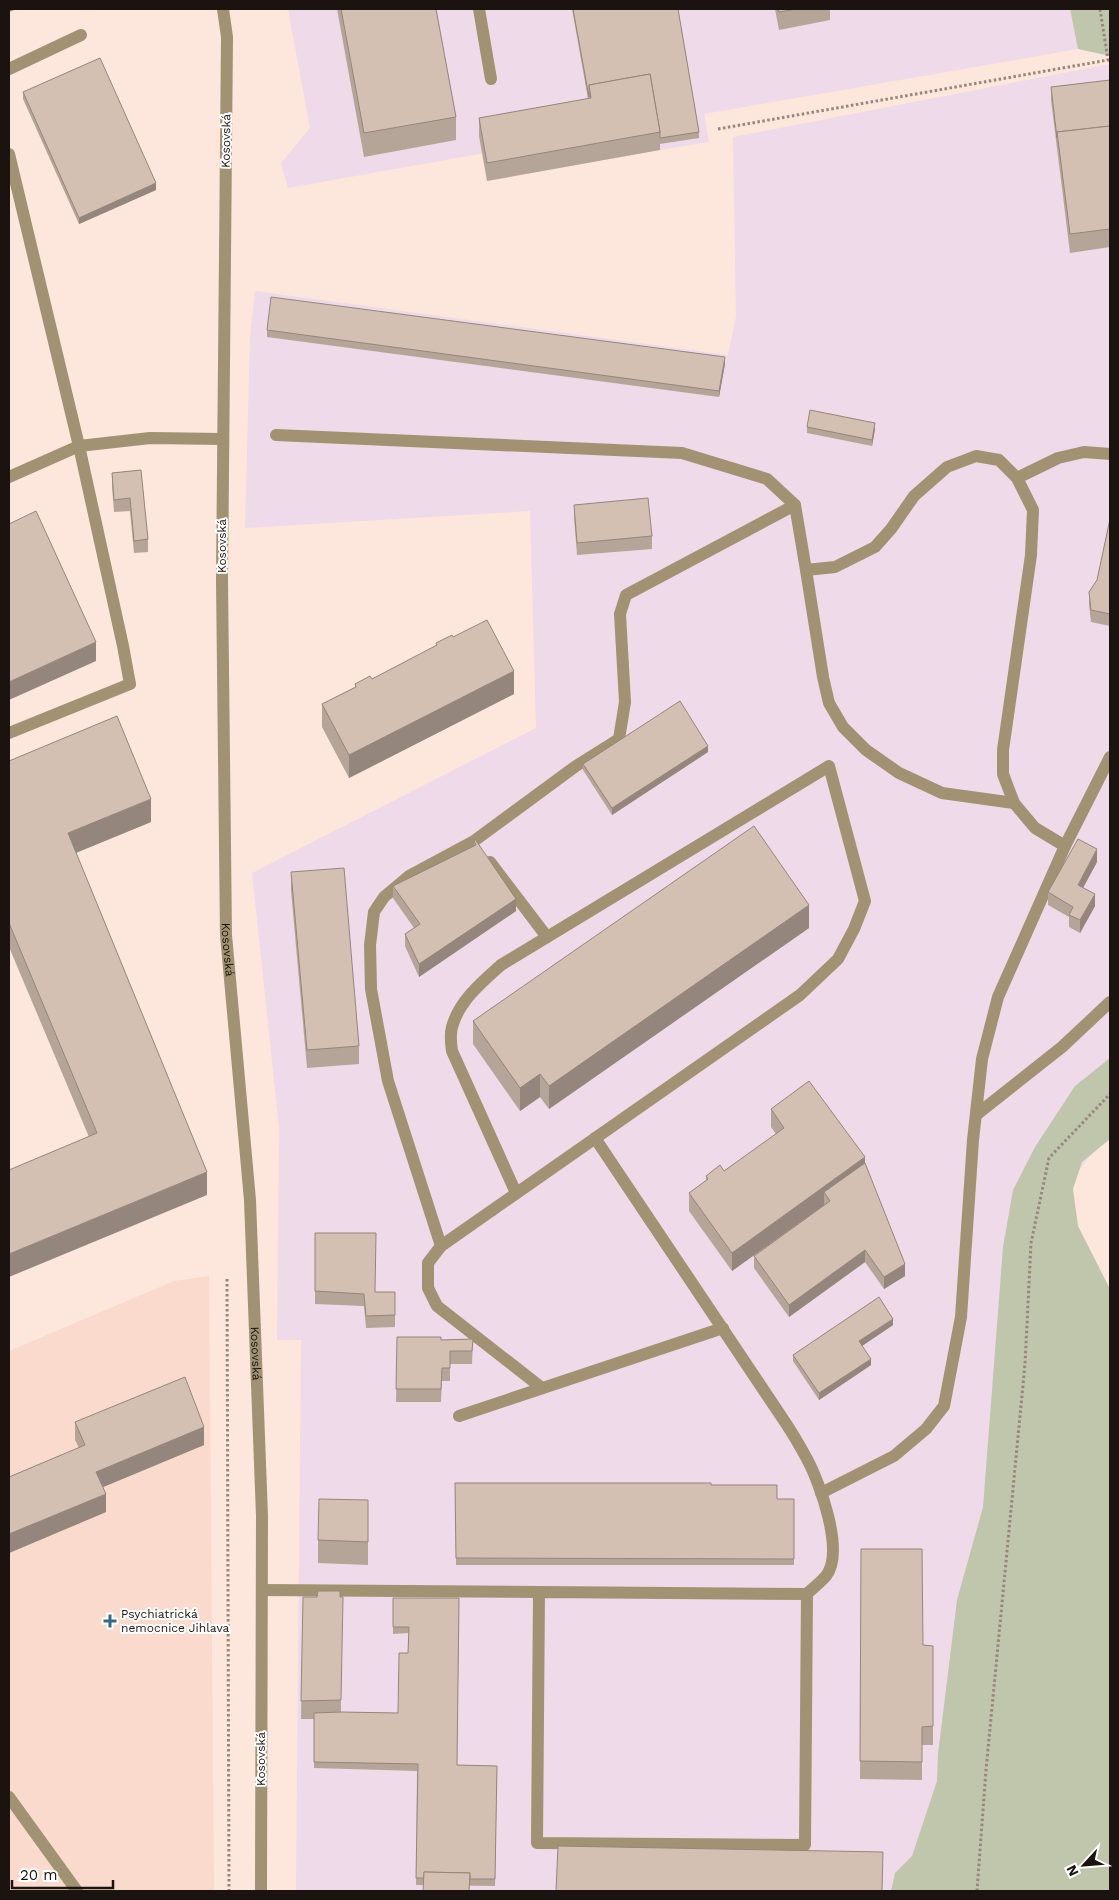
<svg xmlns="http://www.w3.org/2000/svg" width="1119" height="1900" font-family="'Work Sans',sans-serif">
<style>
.industrial{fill:#eedae9}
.built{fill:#f9dacc}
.green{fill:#c0c6ab}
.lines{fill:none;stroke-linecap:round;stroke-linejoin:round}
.path{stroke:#96867e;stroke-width:3;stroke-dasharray:2.5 2.5;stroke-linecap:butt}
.minor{stroke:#a09272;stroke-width:12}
.wall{fill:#b5a599}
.shaded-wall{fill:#94867d}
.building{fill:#d3c0b2;stroke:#94867d}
.poi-dot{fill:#356985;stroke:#fff;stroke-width:2}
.labels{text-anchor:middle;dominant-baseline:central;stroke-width:4;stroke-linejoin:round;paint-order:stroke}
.street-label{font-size:12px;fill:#1b130f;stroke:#fff}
.poi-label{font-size:12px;fill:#1b130f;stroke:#fff;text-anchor:start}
</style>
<rect width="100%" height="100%" fill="#fde6db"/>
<!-- industrial -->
<g class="industrial">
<path d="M288,9H1070L1078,49L704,114L709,142L660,150L490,180L485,153L288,188L281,163L310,128Z"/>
<path d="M1110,64V1130L1058,1198L970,1891H296L301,1340H277L279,1127L252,873L536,728L530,511L245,528L250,338L255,291L728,355L736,317L733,137Z"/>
</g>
<!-- built -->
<path class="built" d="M209,1276L214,1891H9V1351L174,1281Z"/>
<!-- green -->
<g class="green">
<path d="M1070,9H1110V56L1078,49Z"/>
<path d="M1110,1058V1139L1082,1162L1073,1189L1078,1226L1110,1289V1891H891L895,1873L912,1856L937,1781L938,1754L957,1600L983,1507L1003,1247L1013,1190L1035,1147L1075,1086Z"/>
</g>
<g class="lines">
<!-- path -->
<g class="path">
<path d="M718,129L1108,60L1100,9"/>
<path d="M227,1279L229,1891"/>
<path d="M977,1891L986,1770L1025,1364L1031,1243L1049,1158L1110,1094"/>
</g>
<!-- minor -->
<g class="minor">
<path id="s1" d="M223,9L227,37L222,580L226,935L250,1200L262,1516L261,1891"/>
<path d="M479,9L491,79"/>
<path d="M9,69L81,35"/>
<path d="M9,154L79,446L123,646L130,684L9,733"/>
<path d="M276,435L682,453L767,479L795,505"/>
<path d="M9,477L79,446L150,438L223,439"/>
<path d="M1017,478L1058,458L1084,452L1110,454"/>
<path d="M806,570L823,677L829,703L843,727L866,750L899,773L942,793L1014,803"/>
<path d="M490,862L547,937"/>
<path d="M976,1115L1062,1047L1110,1002"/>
<path d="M595,1138L785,1422C793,1434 800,1446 807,1459C820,1483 845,1552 826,1576C821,1582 813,1588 807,1594"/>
<path d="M516,1193L452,1051C451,1044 450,1034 452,1027C459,1001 482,982 501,965L829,766L865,901L854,929L838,959L800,995L441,1246L428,1263V1288L437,1306L542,1388"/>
<path d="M441,1246L388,1081L371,989L370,945L374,912L384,897L409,876L474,841L576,766L619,739L625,702L620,614L626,595L795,505L806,570L835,567L875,547L891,529L914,496L947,467L976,456L999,460L1017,478L1033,510L1031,555L1003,750V774L1014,803L1035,828L1065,846"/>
<path d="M459,1416L723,1328"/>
<path d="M821,1493L894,1456L926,1429L944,1406L961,1317L973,1140L982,1059L998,997L1065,846L1110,757"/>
<path d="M262,1590L807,1594L805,1845L537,1843L539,1592"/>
<path d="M9,1797L77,1891"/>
</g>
</g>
<!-- wall -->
<g class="wall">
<path d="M337,9H436L456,117V140L364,157Z"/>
<path d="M572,9H678L699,132V138L660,144V150L487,181L479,136V118L588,99Z"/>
<path d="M775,9H830V20L779,30Z"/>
<path d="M1110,80V247L1070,253L1051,100V87Z"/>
<path d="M23,92L156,190L79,224L23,99Z"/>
<path d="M267,330L725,364L719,397L267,337Z"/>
<path d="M807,427L875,429L872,446L807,433Z"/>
<path d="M141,470L148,539V552L134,553L130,511L114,512L112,486V473Z"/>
<path d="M574,505L652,536V549L577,555L574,517Z"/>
<path d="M1110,519V626L1091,622L1089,605V592L1097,580Z"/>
<path d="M453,637L514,694L349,778L322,727V704L355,687V684L372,679L436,646V643Z"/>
<path d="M708,752L612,815L583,770V764Z"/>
<path d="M9,761L151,822L76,853L207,1195L89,1137L9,947Z"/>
<path d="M474,840L516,911L419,977L405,946V934L414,928L393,898V886L474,847Z"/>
<path d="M1097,862L1083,888L1095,906L1080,933L1069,927V917L1048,905V892Z"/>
<path d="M291,872L359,1046V1064L307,1068L291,891Z"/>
<path d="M809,928L549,1109L540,1097L520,1111L473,1044V1021Z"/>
<path d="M771,1109L865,1163L905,1276L884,1289L865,1262L789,1317L754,1268V1256L824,1205L732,1271L689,1211V1193L706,1181V1176L724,1171L776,1134L771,1127Z"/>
<path d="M315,1233L375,1292L395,1315V1327L366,1328L364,1306L315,1304Z"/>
<path d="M893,1325L862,1346L871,1365L819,1400L793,1361V1355Z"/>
<path d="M397,1337L441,1340L473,1339L472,1364H450V1381H442L441,1402H396Z"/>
<path d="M75,1422L204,1445L103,1487L106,1512L9,1553V1477L79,1448L75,1440Z"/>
<path d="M455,1483L711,1485L777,1499H794V1565H456Z"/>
<path d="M368,1500V1565L318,1563V1540Z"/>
<path d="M861,1549L923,1645L933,1646V1745H922V1780L860,1779Z"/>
<path d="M340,1591L341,1712L398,1713L408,1653L409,1633L393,1634V1598H459L457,1765L497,1766L495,1886L416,1885L417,1771L314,1768V1719H301L303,1597H317Z"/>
</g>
<!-- shaded-wall -->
<g class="shaded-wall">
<path d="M9,9H17L9,12Z"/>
<path d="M156,183V190L79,224V218Z"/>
<path d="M725,357V364L719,397V391Z"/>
<path d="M875,423V429L872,446V440Z"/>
<path d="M96,642V661L9,700V682Z"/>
<path d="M514,671V694L349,778V755Z"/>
<path d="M708,746V752L612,815V808Z"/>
<path d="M151,799V822L68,856V833Z"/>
<path d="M1097,849V862L1078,897V885Z"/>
<path d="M1095,894V906L1080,933V920Z"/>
<path d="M516,899V911L419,977V964Z"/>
<path d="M809,905V928L549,1109V1086Z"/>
<path d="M540,1074V1097L520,1111V1088Z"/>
<path d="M865,1157V1176L824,1192V1205L732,1271V1253Z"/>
<path d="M207,1172V1195L9,1277V1254Z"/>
<path d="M865,1250V1262L789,1317V1305Z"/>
<path d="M905,1264V1276L884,1289V1277Z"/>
<path d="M893,1319V1325L859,1348V1341Z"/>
<path d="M871,1359V1365L819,1400V1393Z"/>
<path d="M204,1427V1445L96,1490V1472Z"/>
<path d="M106,1494V1512L9,1553V1534Z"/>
</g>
<!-- building -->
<g class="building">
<path d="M341,9H436L456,117L364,133Z"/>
<path d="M573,9H678L699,132L660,138V132L650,74L589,85V97Z"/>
<path d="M778,9H797L779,12Z"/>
<path d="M100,58L156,183L79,218L23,92Z"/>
<path d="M650,74L660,132L487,163L479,118L591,98L589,85Z"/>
<path d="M1110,80V126L1057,132V138L1051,87Z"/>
<path d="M1110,126V229L1070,234L1057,132Z"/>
<path d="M271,297L725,357L719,391L267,330Z"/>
<path d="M810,410L875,423L872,440L807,427Z"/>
<path d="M141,470L148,539L134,541L130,498L114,500L112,473Z"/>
<path d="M648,498L652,536L577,543L574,505Z"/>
<path d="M36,511L96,642L9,682V524Z"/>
<path d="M1110,519V614L1091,610L1089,592L1097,580Z"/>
<path d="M487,620L514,671L349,755L322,704L356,687L355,684L370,676L372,679L437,645L436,643L452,635L453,637Z"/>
<path d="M680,701L708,746L612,808L583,764Z"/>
<path d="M117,716L151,799L68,833L207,1172L9,1254V1170L97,1133L9,923V761Z"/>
<path d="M754,826L809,905L549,1086L540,1074L520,1088L473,1021Z"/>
<path d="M475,839L516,899L419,964L405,934L420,924L393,886L476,845L474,840Z"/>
<path d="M1078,839L1097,849L1078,885L1095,894L1080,920L1069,915L1073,907L1048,892Z"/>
<path d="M344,868L359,1046L307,1050L291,872Z"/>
<path d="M809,1081L865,1157L732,1253L689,1193L708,1179L706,1176L720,1165L724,1171L784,1128L771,1109Z"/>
<path d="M865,1163L905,1264L884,1277L865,1250L789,1305L754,1256L830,1201L824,1192Z"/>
<path d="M315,1233H376L375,1292H395V1315L366,1316L364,1294L315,1291Z"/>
<path d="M879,1297L893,1319L859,1341L871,1359L819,1393L793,1355Z"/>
<path d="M397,1337H441V1340L473,1339L472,1351H450V1368H442L441,1389H396Z"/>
<path d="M185,1377L204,1427L96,1472L106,1494L9,1534V1477L85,1445L75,1422Z"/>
<path d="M455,1483H711V1485H777V1499H794V1559L456,1558Z"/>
<path d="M319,1499L368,1500V1542L318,1540Z"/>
<path d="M861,1549H922L923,1645L933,1646V1726L922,1727V1762L860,1761Z"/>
<path d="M318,1591H340V1597H343L341,1700L301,1701L303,1597H317Z"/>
<path d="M393,1598H459L457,1765L497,1766L495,1879H470V1873L424,1872V1878H416L418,1764L314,1762V1713L341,1712L398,1713L399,1653H408L409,1627H393Z"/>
<path d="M558,1846L883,1852L882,1891H556Z"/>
<path d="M424,1872L470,1873L469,1891H423Z"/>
</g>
<!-- markers -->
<path class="poi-dot" d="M107.5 1613.5h5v5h5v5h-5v5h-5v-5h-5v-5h5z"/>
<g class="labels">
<!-- street labels -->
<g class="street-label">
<text transform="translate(226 141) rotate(-89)">Kosovská</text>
<text transform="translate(222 546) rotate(-90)">Kosovská</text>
<text stroke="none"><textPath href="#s1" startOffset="941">Kosovská</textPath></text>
<text stroke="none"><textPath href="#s1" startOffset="1346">Kosovská</textPath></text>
<text transform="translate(261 1759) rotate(-90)">Kosovská</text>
</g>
<!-- poi labels -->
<g class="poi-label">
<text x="121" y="1614">Psychiatrická<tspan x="121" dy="14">nemocnice Jihlava</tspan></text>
</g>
</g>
<!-- border -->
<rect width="1119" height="1900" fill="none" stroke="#1b130f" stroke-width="20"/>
<!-- north arrow -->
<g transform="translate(1084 1865) rotate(244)" stroke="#ffffff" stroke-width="4" paint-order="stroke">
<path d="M0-4L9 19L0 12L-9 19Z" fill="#1b130f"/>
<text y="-8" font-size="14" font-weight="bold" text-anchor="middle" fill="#1b130f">N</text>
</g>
<!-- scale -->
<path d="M12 1880v8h101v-8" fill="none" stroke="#1b130f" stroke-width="2.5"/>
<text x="20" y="1880" font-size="15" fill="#1b130f" stroke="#ffffff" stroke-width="4" paint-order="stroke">20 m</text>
</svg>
